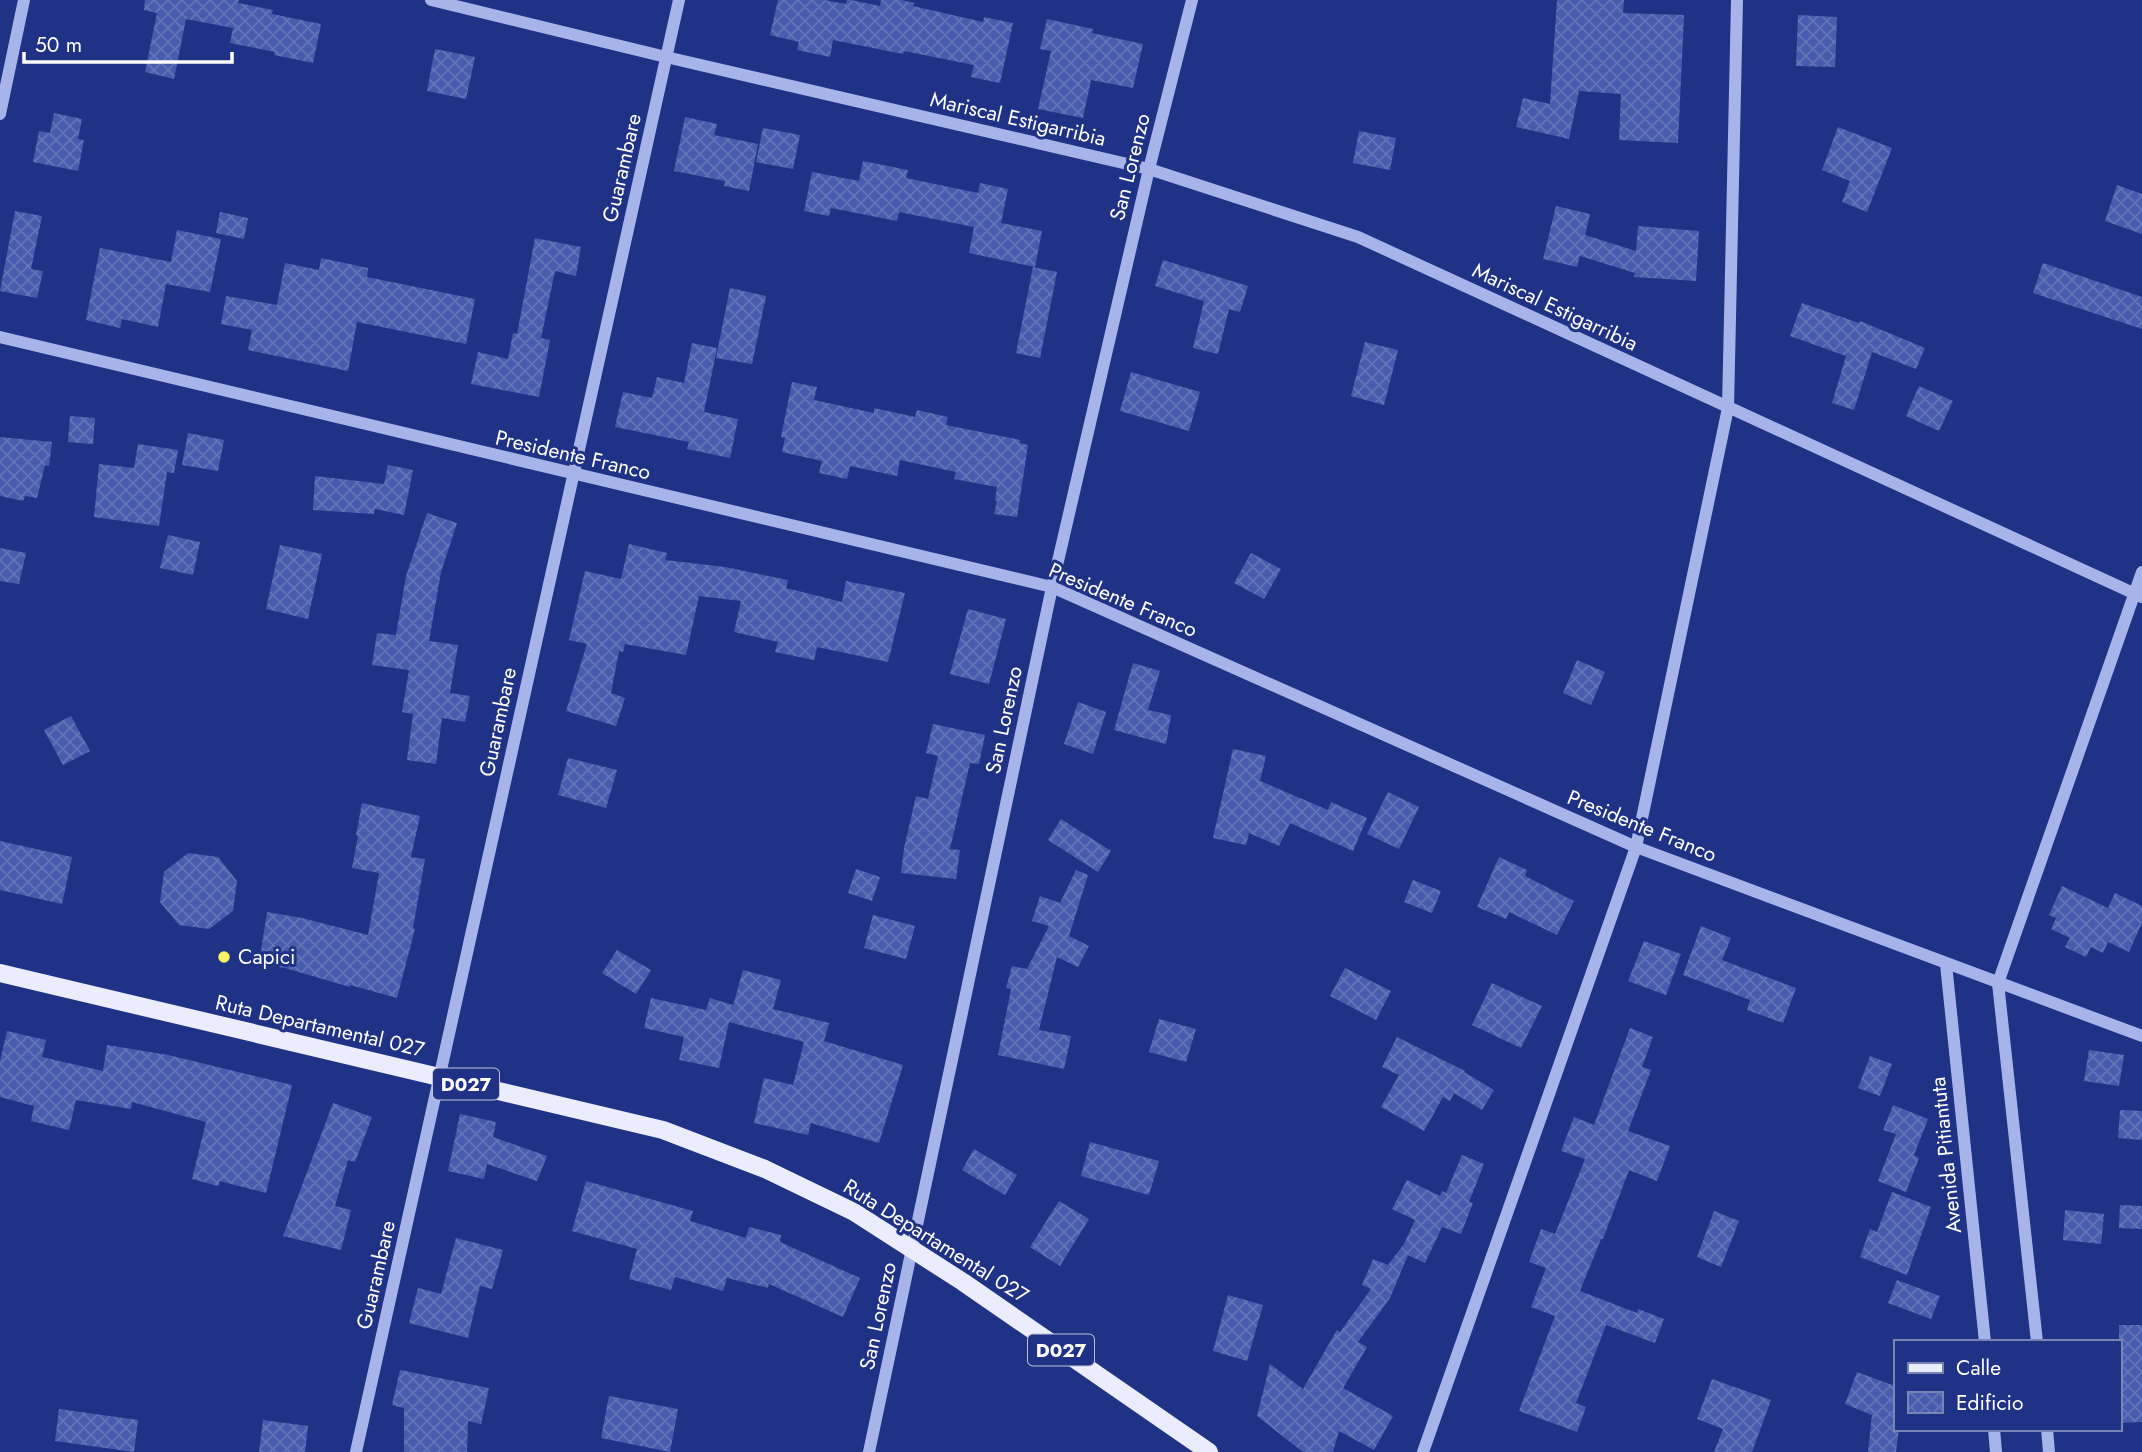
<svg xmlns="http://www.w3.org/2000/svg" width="2142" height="1452" font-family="Jost,sans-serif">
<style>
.building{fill:url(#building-cross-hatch)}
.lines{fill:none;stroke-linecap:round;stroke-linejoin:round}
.minor{stroke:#a7b4ea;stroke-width:12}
.major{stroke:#ebedfe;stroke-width:18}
.poi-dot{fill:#f8f267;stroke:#1f3285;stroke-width:2.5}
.labels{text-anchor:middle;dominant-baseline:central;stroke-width:6;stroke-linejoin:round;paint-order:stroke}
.shield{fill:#1f3285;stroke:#bcc2da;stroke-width:2}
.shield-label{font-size:19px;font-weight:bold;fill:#fff}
.street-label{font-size:21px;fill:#fff;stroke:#1f3285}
.poi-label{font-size:21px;fill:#fff;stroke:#1f3285;text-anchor:start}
</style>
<defs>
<pattern id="building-cross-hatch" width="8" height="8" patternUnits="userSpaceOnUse" patternTransform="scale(1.75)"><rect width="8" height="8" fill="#485bad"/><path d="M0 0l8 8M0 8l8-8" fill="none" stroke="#6374b9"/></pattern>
</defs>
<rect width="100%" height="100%" fill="#1f3285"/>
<!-- building -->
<g class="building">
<path d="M145,0H239L238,3L273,10L272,14L321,24L313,63L274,55L275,52L230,43L233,28L186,19L174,79L145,72L157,13L144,10Z"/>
<path d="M778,0H824L846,4L847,0H851L880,6L881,0H902L914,3L913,6L983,22L984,17L1013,23L1000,83L971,77L974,65L904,51L903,54L833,40L830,57L797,50L799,42L770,35Z"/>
<path d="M1557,0H1624L1623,13L1684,15L1678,143L1619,140L1621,94L1579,91L1569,139L1516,127L1523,98L1550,104Z"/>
<path d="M1798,15L1837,17L1835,67L1796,66Z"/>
<path d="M1047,19L1093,29L1092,33L1143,44L1133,88L1091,80L1083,118L1038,109L1051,51L1040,49Z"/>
<path d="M435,49L475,57L466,99L427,91Z"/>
<path d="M54,113L82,119L78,139L84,140L78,171L33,162L39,131L50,133Z"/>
<path d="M685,117L717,124L714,135L758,144L749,191L724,186L725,181L674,171Z"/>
<path d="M1838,127L1892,148L1867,212L1842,202L1850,181L1822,170Z"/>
<path d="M763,128L800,135L793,169L756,162Z"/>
<path d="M1359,131L1396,138L1390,170L1353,163Z"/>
<path d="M863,161L908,170L906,178L978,193L980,183L1008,189L1001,223L1042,231L1035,267L969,253L974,227L899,212L897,221L831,208L829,216L804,211L812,172L859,181Z"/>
<path d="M2117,185L2142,194V234L2105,221Z"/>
<path d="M1556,206L1590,214L1585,235L1636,251L1638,226L1699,231L1696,281L1634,277L1635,273L1580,256L1577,267L1543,259Z"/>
<path d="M15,211L42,216L31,269L43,271L37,298L0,291Z"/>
<path d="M220,212L248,218L244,239L216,233Z"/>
<path d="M177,230L221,239L210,292L166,284L158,327L122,319L120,328L86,320L100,248L171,262Z"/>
<path d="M535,238L581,247L576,276L555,271L541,338L550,340L539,397L471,384L478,352L508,359L513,333L517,334Z"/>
<path d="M321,258L368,268L367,277L475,299L466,344L357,322L348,371L248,350L252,330L221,324L226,296L277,305L285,263L319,270Z"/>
<path d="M1163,260L1248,286L1240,312L1229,309L1218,354L1193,348L1204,301L1155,286Z"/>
<path d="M2043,263L2142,297V329L2033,293Z"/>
<path d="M1033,267L1057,272L1040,358L1016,353Z"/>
<path d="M730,288L766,296L752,364L716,358Z"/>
<path d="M1802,303L1859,323L1860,321L1925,348L1916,369L1872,352L1854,410L1832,403L1846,356L1790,336Z"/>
<path d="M1365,342L1398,350L1384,405L1351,396Z"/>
<path d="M692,343L717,348L704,412L738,419L730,458L687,449L689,442L615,427L623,392L652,398L657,377L684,383Z"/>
<path d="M1131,372L1200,392L1189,431L1120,411Z"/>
<path d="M792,382L817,387L814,400L874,413V408L915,417L917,410L948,417L946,425L1020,440V443L1028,445L1017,517L994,514L997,501L995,500L997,487L954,479L956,472L900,460L897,476L850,466L847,479L819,473L822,461L782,452L785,438L781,437Z"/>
<path d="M1919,386L1953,401L1939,431L1906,416Z"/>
<path d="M70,416L95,418L93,444L68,442Z"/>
<path d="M188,433L224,440L218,471L182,465Z"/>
<path d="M0,437L52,442L49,466L45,465L37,498L25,496L23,501L0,496Z"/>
<path d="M138,444L178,450L174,473L167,472L159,526L94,517L99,464L134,468Z"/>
<path d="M388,465L413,470L404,515L375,509L374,514L313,510L315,476L384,484Z"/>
<path d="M427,513L457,523L441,572L429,641L458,645L450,693L470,696L465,722L442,718L436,764L407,760L413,714L402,712L409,670L372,665L377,633L396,635L406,576Z"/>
<path d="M168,535L200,542L193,575L160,568Z"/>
<path d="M629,544L667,553L665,560L725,567L788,580L786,588L842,602L846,581L905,593L888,662L817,647L814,660L775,652L778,642L734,632L741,601L699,596L686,655L625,644L623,652L619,651L611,693L625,698L616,726L566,711L587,644L569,640L585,571L621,579Z"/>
<path d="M280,545L322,554L308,619L266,609Z"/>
<path d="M0,548L26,553L19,584L0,581Z"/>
<path d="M1251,553L1281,569L1264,599L1234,583Z"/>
<path d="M968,609L1006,619L989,684L950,674Z"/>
<path d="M1577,660L1605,672L1591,705L1563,693Z"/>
<path d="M1133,663L1160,671L1148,710L1171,715L1166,744L1114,730Z"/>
<path d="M1078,702L1106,712L1093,754L1064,744Z"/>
<path d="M71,716L90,751L63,765L44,730Z"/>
<path d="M933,724L985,735L979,764L970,763L950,849L960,850L956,879L901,873L904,848L916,796L928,799L938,756L926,753Z"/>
<path d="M1233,749L1266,756L1260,781L1328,810L1331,802L1367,818L1353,851L1290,823L1279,846L1249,833L1246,845L1213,838Z"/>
<path d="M568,758L617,770L606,808L558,795Z"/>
<path d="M1388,792L1419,807L1399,849L1367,834Z"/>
<path d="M362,803L420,816L411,857L425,859L413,928L415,929L397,998L350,985V987L285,968L259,964L267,912L302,918L368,935L379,873L352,868L358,836L356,835Z"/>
<path d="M1061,819L1111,851L1098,872L1048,840Z"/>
<path d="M0,841L72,857L62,904L0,890Z"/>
<path d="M188,853L218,857L237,881L233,911L209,929L179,925L160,902L164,872Z"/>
<path d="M1499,857L1527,870L1525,876L1574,901L1557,935L1509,912L1506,919L1477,907Z"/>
<path d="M856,869L880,877L872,901L848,893Z"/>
<path d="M1076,870L1088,875L1069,936L1089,946L1078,967L1057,957L1039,1030L1071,1036L1064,1069L998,1055L1011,989L1006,988L1012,966L1027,969L1049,926L1032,921L1040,896L1060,903Z"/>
<path d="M1413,880L1441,891L1432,913L1404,902Z"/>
<path d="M2062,886L2108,908L2115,893L2142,906V923L2129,952L2108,942L2103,953L2091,947L2086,957L2065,947L2070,938L2051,929L2056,918L2049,915Z"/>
<path d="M873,915L915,926L906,959L864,948Z"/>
<path d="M1701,926L1731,938L1722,960L1796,988L1783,1023L1747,1010L1750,1000L1683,975Z"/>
<path d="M1644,941L1681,954L1666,995L1628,981Z"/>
<path d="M617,950L651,970L636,994L602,973Z"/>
<path d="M1345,968L1391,991L1376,1020L1330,996Z"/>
<path d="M743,970L781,980L773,1009L829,1023L824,1041L903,1065L879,1143L811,1123L808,1135L754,1123L764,1078L793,1085L804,1042L729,1022L719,1068L679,1060L684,1037L644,1028L651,998L706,1010L710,998L733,1005L732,1009Z"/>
<path d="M1492,983L1542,1006L1521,1048L1472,1025Z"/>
<path d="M1159,1019L1196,1029L1186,1062L1149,1052Z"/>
<path d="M1630,1028L1653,1037L1642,1067L1651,1070L1628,1131L1670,1146L1657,1181L1629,1170L1603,1239H1601L1580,1291L1637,1313L1638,1309L1664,1319L1655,1343L1606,1325L1576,1403L1586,1407L1577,1432L1519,1411L1555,1316L1531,1307L1546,1268L1529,1262L1541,1229L1555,1234L1585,1159L1561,1151L1574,1117L1594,1125Z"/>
<path d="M7,1031L46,1040L42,1057L103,1071L107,1045L168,1055L292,1085L266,1193L220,1181L218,1186L192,1179L206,1122L132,1102L131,1109L76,1100L69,1130L31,1121L34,1106L0,1097V1061Z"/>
<path d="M1397,1037L1465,1071L1464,1072L1494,1090L1482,1110L1454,1093L1450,1101L1443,1097L1424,1131L1381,1107L1399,1075L1382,1067Z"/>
<path d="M2089,1050L2124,1055L2119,1086L2084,1081Z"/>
<path d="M1870,1056L1892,1064L1880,1096L1858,1088Z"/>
<path d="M333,1103L372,1117L355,1162L348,1160L335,1206L351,1210L341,1250L283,1236Z"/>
<path d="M1893,1105L1928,1119L1914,1155L1919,1158L1906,1192L1878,1181L1896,1134L1883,1130Z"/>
<path d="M2120,1110L2142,1111V1140L2118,1138Z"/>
<path d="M460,1114L496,1122L493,1137L547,1156L537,1181L487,1164L484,1179L448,1171Z"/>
<path d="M1090,1142L1159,1161L1149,1195L1081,1176Z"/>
<path d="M974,1149L1017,1175L1005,1195L962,1170Z"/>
<path d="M1462,1155L1484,1164L1469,1202L1473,1203L1461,1234L1442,1227L1425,1263L1408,1255L1390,1298L1358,1342L1367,1347L1343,1388L1393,1416L1374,1450L1339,1431L1333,1452H1303L1257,1416L1270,1364L1303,1389L1337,1330L1340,1332L1371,1289L1362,1285L1373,1259L1388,1265L1404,1244L1415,1220L1392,1209L1407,1180L1440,1196L1442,1191L1446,1193Z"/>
<path d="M586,1181L693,1211L690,1221L746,1238L749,1227L781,1235L780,1242L860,1278L843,1317L769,1284L768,1288L727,1278L723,1291L675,1277L671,1290L629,1279L637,1249L572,1231Z"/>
<path d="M1892,1192L1931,1207L1907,1275L1860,1257L1870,1229L1877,1232Z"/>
<path d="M1059,1201L1089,1219L1060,1266L1030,1247Z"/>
<path d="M2120,1205L2142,1206V1229L2119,1228Z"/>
<path d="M2065,1210L2104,1214L2101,1244L2063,1240Z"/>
<path d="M1714,1211L1739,1221L1721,1267L1697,1257Z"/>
<path d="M456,1238L503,1250L492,1289L480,1286L468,1338L409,1323L418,1288L441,1294Z"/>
<path d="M1897,1280L1940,1296L1931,1319L1888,1303Z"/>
<path d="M1228,1295L1263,1305L1247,1361L1213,1351Z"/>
<path d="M2119,1325H2142V1422L2119,1423Z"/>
<path d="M400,1370L489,1388L481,1424L468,1421L467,1452H404V1408L392,1405Z"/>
<path d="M1857,1372L1895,1386V1429H1899L1896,1452H1868L1872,1415L1845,1404Z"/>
<path d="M1712,1379L1771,1400L1752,1452H1714L1723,1429L1697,1419Z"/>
<path d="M609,1396L678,1409L670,1452L601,1438Z"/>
<path d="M59,1409L138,1420L134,1452L55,1441Z"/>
<path d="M263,1420L308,1426L305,1452H259Z"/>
</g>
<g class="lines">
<!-- minor -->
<g class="minor">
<path d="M431,0L666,57L1149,169L1358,237L2142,597"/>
<path d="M0,114L24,0"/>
<path d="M0,337L1052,587L1636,847L2142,1036"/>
<path d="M1946,964L1985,1342"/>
<path d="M2037,1342L1998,983L2142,572"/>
<path d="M1994,1429L1996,1452"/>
<path d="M2047,1429L2049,1452"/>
<path d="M356,1452L679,0"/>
<path d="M869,1452L1052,587L1149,169L1192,0"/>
<path d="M1423,1452L1636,847L1728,408L1737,0"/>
</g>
<!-- major -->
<path class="major" d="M0,973L663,1130L765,1169L854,1212L963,1282L1209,1452"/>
</g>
<!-- markers -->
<circle class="poi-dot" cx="224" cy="957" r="7"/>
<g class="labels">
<!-- shield labels -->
<g class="shield">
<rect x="433" y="1068.5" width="66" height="31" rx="5"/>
<rect x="1028" y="1334.5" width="66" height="31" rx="5"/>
</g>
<g class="shield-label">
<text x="466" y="1084">D027</text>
<text x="1061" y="1350">D027</text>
</g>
<!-- street labels -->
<g class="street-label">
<text transform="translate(1018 119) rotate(13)">Mariscal Estigarribia</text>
<text transform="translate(1130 167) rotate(-76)">San Lorenzo</text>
<text transform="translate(622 168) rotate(-77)">Guarambare</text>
<text transform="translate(1555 307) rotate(25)">Mariscal Estigarribia</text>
<text transform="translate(573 455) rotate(13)">Presidente Franco</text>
<text transform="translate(1123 600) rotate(23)">Presidente Franco</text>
<text transform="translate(1004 720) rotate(-78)">San Lorenzo</text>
<text transform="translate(498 722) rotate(-78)">Guarambare</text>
<text transform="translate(1642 826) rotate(22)">Presidente Franco</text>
<text transform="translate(320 1026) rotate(13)">Ruta Departamental 027</text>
<text transform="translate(1946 1155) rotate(-96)">Avenida Pitiantuta</text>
<text transform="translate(936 1241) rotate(32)">Ruta Departamental 027</text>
<text transform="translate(376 1275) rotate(-77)">Guarambare</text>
<text transform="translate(878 1316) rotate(-78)">San Lorenzo</text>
</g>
<!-- poi labels -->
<g class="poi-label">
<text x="238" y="957">Capici</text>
</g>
</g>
<!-- legend -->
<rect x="1894" y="1340" width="228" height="91" fill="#1f3285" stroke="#7984b6" stroke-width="2"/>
<rect x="1908" y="1363" width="35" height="10" fill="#ebedfe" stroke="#7984b6" stroke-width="2"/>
<text x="1956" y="1375" font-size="21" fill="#ffffff">Calle</text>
<rect x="1908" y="1392" width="35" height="21" fill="url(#building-cross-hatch)" stroke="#7984b6" stroke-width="2"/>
<text x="1956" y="1410" font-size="21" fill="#ffffff">Edificio</text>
<!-- scale -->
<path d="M24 52v10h208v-10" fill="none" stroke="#ffffff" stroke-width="3.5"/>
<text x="35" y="52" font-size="21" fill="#ffffff" stroke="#1f3285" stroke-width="5" paint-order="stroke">50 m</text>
</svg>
